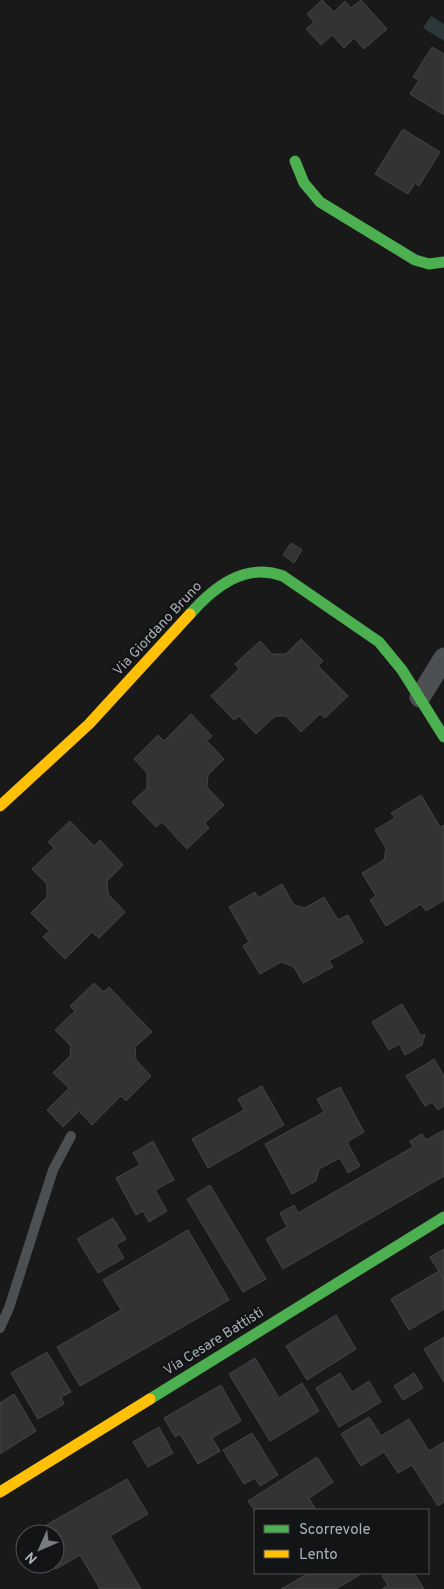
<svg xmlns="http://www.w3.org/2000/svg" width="444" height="1589" font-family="Overpass,sans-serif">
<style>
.water{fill:#2c373c}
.building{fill:#323334;stroke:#424446}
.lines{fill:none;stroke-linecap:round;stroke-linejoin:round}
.lane{stroke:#4d5053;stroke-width:10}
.street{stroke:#4d5053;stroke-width:21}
.fast{stroke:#4caf50;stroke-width:11}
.slow{stroke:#ffc107;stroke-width:11}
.labels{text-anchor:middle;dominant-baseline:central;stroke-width:5;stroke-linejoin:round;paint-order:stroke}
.street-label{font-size:14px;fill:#abb2ba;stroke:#131416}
</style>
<rect width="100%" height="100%" fill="#19191a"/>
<!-- water -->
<path class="water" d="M431,16L444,24V41L423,28Z"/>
<!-- building -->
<g class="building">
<path d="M322,0L334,12L345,1L351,8L361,0L387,29L364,49L354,38L344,48L332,35L321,45L306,29L314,22L307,14Z"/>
<path d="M432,47L444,54V115L410,94L419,80L413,77Z"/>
<path d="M403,129L440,152L419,186L415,183L408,194L375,174Z"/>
<path d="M291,543L302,550L294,563L283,555Z"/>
<path d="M301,639L323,661L318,666L348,696L325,718L320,714L301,732L286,716H275L256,734L239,716L234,720L211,696L239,669L235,664L260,641L272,654H286Z"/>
<path d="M191,714L212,736L207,741L224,759L208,775L207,787L224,805L205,823L209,828L187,849L162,822L156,827L132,802L147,788V773L134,759L158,735L164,741Z"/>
<path d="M421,795L440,827L444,825V900L426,911L421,904L386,926L370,900L376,896L362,873L384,860L386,848L375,830L395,818L391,813Z"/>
<path d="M70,821L94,846L100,840L123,865L107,881L108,894L125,912L99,938L92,932L65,959L43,937L49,931L31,913L47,897V884L32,869L54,848L48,842Z"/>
<path d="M282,884L294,905L305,908L324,897L338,920L348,915L363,942L329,961L333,967L303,983L294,967L281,962L260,974L243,946L249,942L229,907L255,892L258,898Z"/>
<path d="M94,983L104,992L109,987L152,1032L135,1047L136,1060L151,1076L126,1101L121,1096L92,1125L79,1111L63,1127L47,1110L69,1088L53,1073L70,1056L71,1046L55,1030L75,1011L70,1006Z"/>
<path d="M402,1004L421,1036L425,1034L422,1045L405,1055L399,1044L389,1050L372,1022Z"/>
<path d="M434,1059L444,1076V1106L438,1110L432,1102L425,1106L406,1076Z"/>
<path d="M262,1086L284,1125L208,1168L192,1139L244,1110L238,1099Z"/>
<path d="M340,1087L364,1132L347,1142L360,1166L348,1173L340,1158L319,1169L316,1181L292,1194L265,1144L324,1112L317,1099Z"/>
<path d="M444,1130V1176L283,1269L266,1239L287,1227L280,1213L294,1205L298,1213L413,1147L410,1141L422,1134L426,1140Z"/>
<path d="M153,1141L174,1180L155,1190L167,1211L149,1222L143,1211L136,1215L116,1178L140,1165L133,1153Z"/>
<path d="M210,1185L266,1279L243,1292L187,1199Z"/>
<path d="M113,1218L126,1239L116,1245L124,1258L98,1273L77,1239Z"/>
<path d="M188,1230L229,1300L80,1386L57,1347L121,1310L103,1280Z"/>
<path d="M444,1249V1280L430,1257Z"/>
<path d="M439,1271L444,1280V1309L409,1330L391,1299Z"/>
<path d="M336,1315L356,1349L307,1380L286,1346Z"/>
<path d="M444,1337V1382L424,1349Z"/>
<path d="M47,1352L71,1392L61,1397L64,1404L38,1419L11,1373Z"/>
<path d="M255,1358L279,1398L302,1383L319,1411L270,1441L229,1374Z"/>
<path d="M340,1373L352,1392L369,1381L381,1402L339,1427L316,1388Z"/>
<path d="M414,1373L423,1388L403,1400L394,1386Z"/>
<path d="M221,1385L241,1421L212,1438L220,1451L198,1464L180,1434L175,1437L164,1418Z"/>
<path d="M14,1394L36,1431L0,1454V1403Z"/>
<path d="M369,1417L381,1436L409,1419L429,1451L444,1442V1502L438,1506L412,1465L398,1473L384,1452L361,1466L341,1434Z"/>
<path d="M159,1427L173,1453L148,1467L133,1442Z"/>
<path d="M252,1433L278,1475L260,1486L255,1478L244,1484L223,1450Z"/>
<path d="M317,1457L333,1482L309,1498L316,1510L255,1511L248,1501Z"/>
<path d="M127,1479L148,1514L110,1536L141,1589H100L80,1555L56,1569L53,1564H55V1534H35L34,1532Z"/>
<path d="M309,1573H359L360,1575L336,1589H281Z"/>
<path d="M388,1573H414L424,1589H382L388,1585L382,1576Z"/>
</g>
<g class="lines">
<!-- lane -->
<path class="lane" d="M0,1328L9,1308L53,1170L71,1136"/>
<!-- street -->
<path class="street" d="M420,697L444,658"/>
<!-- fast -->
<g class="fast">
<path d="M295,161L304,183L320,202L415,260L429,264L444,262"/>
<path d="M190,614C214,587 245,562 283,576L379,642L402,670L444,737"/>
<path d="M150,1399L444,1217"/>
</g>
<!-- slow -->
<g class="slow">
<path d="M0,806L89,724L190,614"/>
<path d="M0,1492L150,1399"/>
</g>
</g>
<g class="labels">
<!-- street labels -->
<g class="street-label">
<text transform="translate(158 629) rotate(-47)">Via Giordano Bruno</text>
<text transform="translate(214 1342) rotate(-32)">Via Cesare Battisti</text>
</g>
</g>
<!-- legend -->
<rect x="254" y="1509" width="175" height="65" fill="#131416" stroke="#505358"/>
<rect x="264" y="1525" width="25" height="8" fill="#4caf50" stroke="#505358"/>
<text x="299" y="1534" font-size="15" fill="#abb2ba">Scorrevole</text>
<rect x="264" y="1550" width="25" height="8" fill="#ffc107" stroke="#505358"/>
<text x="299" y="1559" font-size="15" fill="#abb2ba">Lento</text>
<!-- north arrow -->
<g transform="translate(40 1549) rotate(225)"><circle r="24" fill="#131416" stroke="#505358"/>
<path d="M0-4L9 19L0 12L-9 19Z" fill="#787c82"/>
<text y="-8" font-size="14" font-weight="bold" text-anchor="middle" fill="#abb2ba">N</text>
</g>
</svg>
